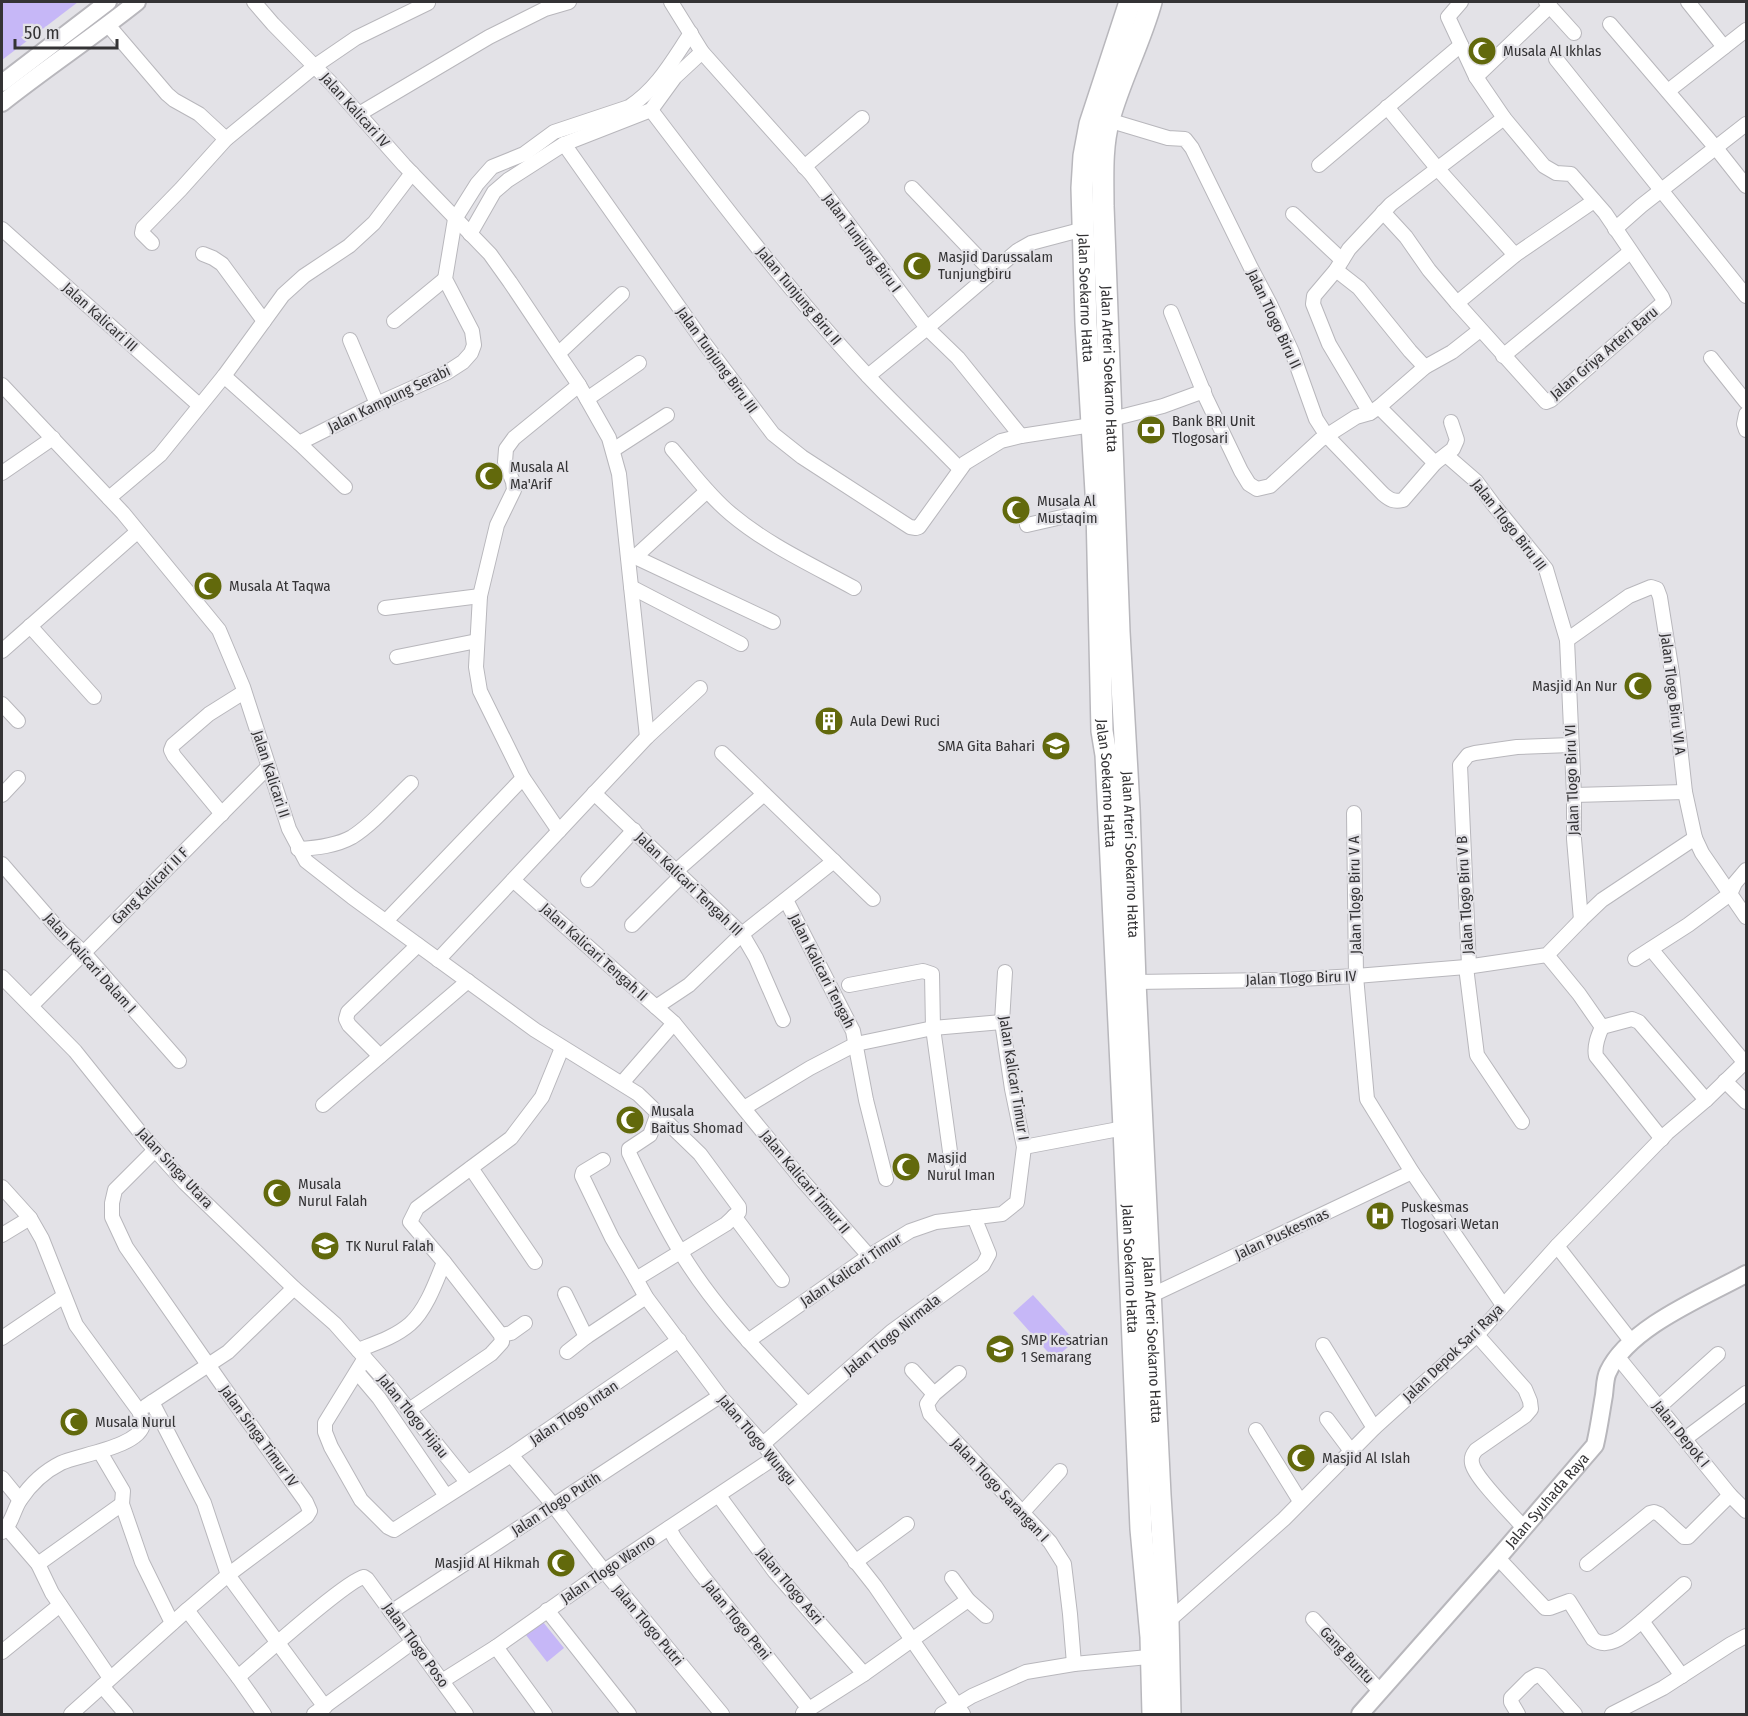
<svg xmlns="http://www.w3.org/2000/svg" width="1748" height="1716" font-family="'Fira Sans Condensed',sans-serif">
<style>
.park{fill:#c6b7f7}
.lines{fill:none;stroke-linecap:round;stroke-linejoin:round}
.minor-casing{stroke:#b8b7bc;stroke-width:16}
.tertiary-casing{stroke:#b8b7bc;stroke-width:20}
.primary-casing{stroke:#b8b7bc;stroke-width:24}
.minor{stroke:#fff;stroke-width:14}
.tertiary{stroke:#fff;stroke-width:16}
.primary{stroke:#fff;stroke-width:21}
.labels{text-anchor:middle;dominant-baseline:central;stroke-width:4.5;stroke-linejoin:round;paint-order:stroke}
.poi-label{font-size:15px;fill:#343335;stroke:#e3e2e7;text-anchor:start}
.street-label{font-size:15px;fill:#343335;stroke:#e3e2e7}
</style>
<rect width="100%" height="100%" fill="#e3e2e7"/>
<!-- park -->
<g class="park">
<path d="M2,2H78L2,60Z"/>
<path d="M1033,1295L1075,1341L1054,1359L1013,1313Z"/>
<path d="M543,1622L564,1648L547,1662L526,1635Z"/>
</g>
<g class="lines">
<!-- minor casing -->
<g class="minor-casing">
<g id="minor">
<path d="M254,2L273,24L332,84L404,165L490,254L510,282L579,385L609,438L619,474L647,737"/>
<path d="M671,2L702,52L811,174L927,328L958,358L1021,436"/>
<path d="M1546,2L1574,33"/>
<path d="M1688,2L1724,47"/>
<path d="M1610,24L1716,148L1746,186"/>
<path d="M108,25L167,94L174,100L199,114L226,139"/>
<path d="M1556,59L1746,296"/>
<path d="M1476,77L1550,6"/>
<path d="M1668,91L1746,30"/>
<path d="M1387,107L1437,168L1515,255"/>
<path d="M651,110C720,201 789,291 867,375C897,407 929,437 960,469"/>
<path d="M359,114L489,37L545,9L569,2"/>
<path d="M1108,120L1168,138L1185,139L1192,148L1251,268L1270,304L1292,352L1316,419L1327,436L1383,494C1390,500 1394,502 1403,500L1435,463"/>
<path d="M564,144L705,344L773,434L802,457L910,527L916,528L919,527L965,463L1001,441L1021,436L1092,425"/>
<path d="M1319,165L1461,45"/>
<path d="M804,167L862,118"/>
<path d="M912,188L992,272"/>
<path d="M1383,212L1406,237L1429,270L1457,303L1546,402L1551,400L1664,302L1662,297L1605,213L1571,174L1556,173L1544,166L1504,118L1476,77L1448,17L1461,2"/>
<path d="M1293,214L1342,260"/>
<path d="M2,229L199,405"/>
<path d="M1615,229L1641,206L1746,124"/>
<path d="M470,234L494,192L508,180L564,144L651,110L675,77L702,52"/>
<path d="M152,243L142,233L143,228L181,189L226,139L315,66L356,38L428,3"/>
<path d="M203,254L213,258L222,264L264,321"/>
<path d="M1336,270L1359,288L1410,351L1425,367"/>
<path d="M1457,303L1515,255L1594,201"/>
<path d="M1171,312L1206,398L1241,471L1249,484L1257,489L1270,486L1320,440L1356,417L1370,413L1379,407L1425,367L1452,352L1480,330"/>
<path d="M394,321L445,279"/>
<path d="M350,340L377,404"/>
<path d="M559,353L622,294"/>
<path d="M1503,356L1630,252"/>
<path d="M1711,358L1746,402"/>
<path d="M224,376L299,443L377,404L446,373L463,362L471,353L474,345L472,331L445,279L455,219L477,184L492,167L524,154L554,132L629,107C658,88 672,61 691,33"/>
<path d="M868,376L927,328L1017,251L1031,243L1084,229"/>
<path d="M2,385L123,513L219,630L243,687L289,829L306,861L352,897L535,1030L638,1094L700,1154L739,1207V1212L726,1224L636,1279L646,1297L720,1396L763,1444L875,1586L963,1714"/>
<path d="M587,399L639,363"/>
<path d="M1379,407L1435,463L1453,449L1457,440L1451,422"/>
<path d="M1370,413L1329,344L1313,304L1314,296L1336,270L1349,249L1391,204L1504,118"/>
<path d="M1746,414L1744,424L1746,430"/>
<path d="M1112,419L1163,406L1204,391"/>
<path d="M299,443L345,487"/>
<path d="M672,449C691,471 708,495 731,514C768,545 812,565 854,588"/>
<path d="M613,450L667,415"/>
<path d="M1446,455L1476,481L1493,504L1546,569L1567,640L1574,795V839L1581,920"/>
<path d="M2,473L53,438"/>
<path d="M109,498L160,455L224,376L283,295L304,276L349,246L374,223L412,173"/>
<path d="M1027,525L1097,509"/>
<path d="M628,557H635L773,622"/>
<path d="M635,557L707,491"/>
<path d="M631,587L741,644"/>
<path d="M385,608L480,596"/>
<path d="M30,626L94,697"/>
<path d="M1567,640L1629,596L1651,587L1657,589L1660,597L1672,673L1685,792L1695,838L1702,853L1746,917"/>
<path d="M2,651L137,532"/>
<path d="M397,657L477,641"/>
<path d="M2,704L18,721"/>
<path d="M722,753L873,899"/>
<path d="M594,793L742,934L756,958L783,1020"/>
<path d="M2,795L18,778"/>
<path d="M1574,795L1685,792"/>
<path d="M1354,813L1356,976L1367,1099L1412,1172L1503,1305"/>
<path d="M222,814L174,756L171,750L173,745L209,714L244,692"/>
<path d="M559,831L523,778L480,691L476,667L480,596L497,525L514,490L513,482L505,462L506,449L514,438L579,385"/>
<path d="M298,849C316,848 336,846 352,837C373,824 393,800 411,783"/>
<path d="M2,864L62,933L84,953L179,1061"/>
<path d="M676,871L764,794"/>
<path d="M513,880L674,1023L803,1181L869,1256"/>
<path d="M588,880L634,830"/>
<path d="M1730,894L1735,883L1746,870"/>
<path d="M786,900L853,1031L866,1100L886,1179"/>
<path d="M386,921L523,778"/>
<path d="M632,925L681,876"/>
<path d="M1651,949L1745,1063"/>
<path d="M1547,955L1579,994L1602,1027C1598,1036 1594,1046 1596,1056L1662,1139"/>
<path d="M1635,959L1688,925L1730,894"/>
<path d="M438,960L647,737L700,688"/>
<path d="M1469,966L1460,765L1468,755L1475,753L1517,747L1571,745"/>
<path d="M1466,967L1477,1055L1522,1122"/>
<path d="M2,977L75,1051L147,1141L185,1183L294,1288L335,1324L388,1384L467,1482"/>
<path d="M1135,982L1281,980L1356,976L1466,967L1547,955L1581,920L1602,900L1695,838"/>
<path d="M849,985L923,971L932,974L933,1028L952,1166"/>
<path d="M31,1006L268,767"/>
<path d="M656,1007L689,985L742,934L834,861"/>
<path d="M1602,1027L1632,1019L1639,1022L1706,1100"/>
<path d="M380,1056L349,1025L346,1019L348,1012L418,945"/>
<path d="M1725,1081L1746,1102"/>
<path d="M622,1083L674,1023"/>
<path d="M323,1105L468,981"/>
<path d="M744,1108L810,1068L856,1044L933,1028L1002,1022"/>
<path d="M658,1113L650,1135L629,1149V1153C645,1186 661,1220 680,1251C714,1308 762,1356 807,1404"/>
<path d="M1024,1147L1124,1128"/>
<path d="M603,1160L583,1172L582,1176L612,1238L636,1279"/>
<path d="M471,1168L535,1262"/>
<path d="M2,1187L30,1218L42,1239L76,1325L139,1411C140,1415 144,1420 143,1424C140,1447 77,1455 61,1463C45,1471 30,1485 20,1500C13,1511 12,1524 2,1532"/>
<path d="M734,1216L782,1280"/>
<path d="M2,1235L30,1218"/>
<path d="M1557,1246L1631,1341"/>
<path d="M565,1294L586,1337"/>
<path d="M1150,1296L1412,1172"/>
<path d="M501,1335L511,1333L525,1323"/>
<path d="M1477,1335L1525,1389L1530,1401L1531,1409L1525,1416L1476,1450C1473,1454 1471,1457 1472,1463C1474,1477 1512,1514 1523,1527"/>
<path d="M2,1338L64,1296"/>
<path d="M748,1341L869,1256L910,1231L936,1222L1002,1214L1017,1202L1024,1147L1012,1089L1002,1022L1005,972"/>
<path d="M1323,1345L1374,1428"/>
<path d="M358,1350C376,1343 395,1337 410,1324C426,1310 436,1282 444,1262"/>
<path d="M567,1352L586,1337L646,1297"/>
<path d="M1617,1356L1730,1495L1746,1511"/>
<path d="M365,1358L325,1423V1432L331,1447L361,1500L388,1527L394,1530L511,1455L679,1340"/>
<path d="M912,1370L934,1394"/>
<path d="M357,1372L379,1398L446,1496"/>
<path d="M959,1373L934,1394L927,1404L930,1414L1050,1542L1064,1564L1070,1614L1074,1664"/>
<path d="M152,1402L204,1503L228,1575L325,1707"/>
<path d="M146,1406L228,1352L294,1288"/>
<path d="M1659,1407L1718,1354"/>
<path d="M409,1410L491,1354L502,1342L501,1335L444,1262L410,1222L417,1208L511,1138L542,1097L562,1048"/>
<path d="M1327,1419L1351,1451"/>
<path d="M1256,1430L1300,1501"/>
<path d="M1686,1438L1746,1393"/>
<path d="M763,1444L891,1332L983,1265L989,1254L974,1217"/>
<path d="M100,1452L123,1491L122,1504L142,1562L172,1623"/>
<path d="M511,1455L550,1501L604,1571L722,1714"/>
<path d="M2,1478L20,1500"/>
<path d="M719,1496L775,1572L864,1674"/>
<path d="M1022,1513L1060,1471"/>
<path d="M7,1528L38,1564L52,1593L110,1678"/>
<path d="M669,1528L675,1539L701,1574L809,1709"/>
<path d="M1498,1558L1545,1608H1550L1569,1601L1593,1639C1610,1652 1629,1631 1642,1621L1682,1676"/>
<path d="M855,1562L907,1524"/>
<path d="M38,1564L122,1504"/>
<path d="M1587,1564L1650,1513L1654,1512L1659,1514L1684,1537H1688L1730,1495"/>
<path d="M952,1578L968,1600L986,1616"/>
<path d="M187,1610L238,1677L264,1714"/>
<path d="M547,1610L629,1714"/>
<path d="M391,1612L720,1396"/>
<path d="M1313,1619L1380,1691"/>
<path d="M1642,1621L1684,1584"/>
<path d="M1165,1624L1284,1519L1374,1428L1477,1335L1557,1246L1667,1133L1706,1100L1746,1061"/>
<path d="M496,1647L545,1714"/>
<path d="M2,1652L60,1605"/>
<path d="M238,1677C257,1661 347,1580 364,1577L367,1579L466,1714"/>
<path d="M442,1681L496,1647L604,1571L774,1458"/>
<path d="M102,1686L126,1714"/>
<path d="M803,1713L864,1674L968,1600"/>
<path d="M71,1714L187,1610L228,1575L307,1516L310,1511L306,1502L225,1389L126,1247L112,1217V1203L115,1190L151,1154"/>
<path d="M314,1714L414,1641"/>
<path d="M942,1714L972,1696L1026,1672L1074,1664L1159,1656"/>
<path d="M1518,1714L1511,1702V1698L1530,1679L1537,1675L1541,1676L1575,1714"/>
<path d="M1612,1714L1663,1688L1731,1644L1746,1636"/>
</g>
</g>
<!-- tertiary casing -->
<g class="tertiary-casing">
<g id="tertiary">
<path d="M2,83L108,2"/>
<path d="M2,103C46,68 93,37 137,2"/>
<path id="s1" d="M1360,1714L1498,1558L1595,1445C1599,1428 1601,1412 1604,1395C1605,1387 1605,1378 1608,1372C1629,1327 1704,1297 1746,1274"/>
</g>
</g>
<!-- primary casing -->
<g class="primary-casing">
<g id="primary">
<path id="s2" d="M1130,2L1090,124L1084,156L1082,188L1086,323L1097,509L1102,731L1106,755L1124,1128L1141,1529L1151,1637L1153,1714"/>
<path id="s3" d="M1151,2C1140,42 1120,79 1109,119C1101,147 1103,178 1103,206L1119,632L1129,808L1135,982L1160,1495L1168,1622L1170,1714"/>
</g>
</g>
<!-- minor -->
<use href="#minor" class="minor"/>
<!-- tertiary -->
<use href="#tertiary" class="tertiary"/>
<!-- primary -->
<use href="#primary" class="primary"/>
</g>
<!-- icons -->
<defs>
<g id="mosque-disc" transform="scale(1.5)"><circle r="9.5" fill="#62690c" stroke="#e3e2e7"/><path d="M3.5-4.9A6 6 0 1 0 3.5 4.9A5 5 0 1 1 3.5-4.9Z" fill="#fff"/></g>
<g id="bank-disc" transform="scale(1.5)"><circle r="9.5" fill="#62690c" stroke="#e3e2e7"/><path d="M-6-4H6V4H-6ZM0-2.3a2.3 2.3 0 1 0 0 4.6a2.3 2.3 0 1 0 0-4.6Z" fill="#fff"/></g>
<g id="building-disc" transform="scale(1.5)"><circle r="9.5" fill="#62690c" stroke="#e3e2e7"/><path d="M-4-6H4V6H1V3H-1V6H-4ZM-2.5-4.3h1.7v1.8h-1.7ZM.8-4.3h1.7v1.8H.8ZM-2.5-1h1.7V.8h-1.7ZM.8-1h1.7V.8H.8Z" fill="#fff"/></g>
<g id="school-disc" transform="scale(1.5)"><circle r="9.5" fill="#62690c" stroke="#e3e2e7"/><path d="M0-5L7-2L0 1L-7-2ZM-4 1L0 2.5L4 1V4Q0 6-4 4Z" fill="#fff"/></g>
<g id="hospital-disc" transform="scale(1.5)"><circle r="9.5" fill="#62690c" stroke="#e3e2e7"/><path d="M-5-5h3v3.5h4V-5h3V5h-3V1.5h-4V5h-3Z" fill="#fff"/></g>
</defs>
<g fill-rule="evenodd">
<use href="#mosque-disc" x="1482" y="51"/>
<use href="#mosque-disc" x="917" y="266"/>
<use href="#bank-disc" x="1151" y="430"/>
<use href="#mosque-disc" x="489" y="476"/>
<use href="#mosque-disc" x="1016" y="510"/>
<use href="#mosque-disc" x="208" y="586"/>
<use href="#mosque-disc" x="1638" y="686"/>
<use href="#building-disc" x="829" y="721"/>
<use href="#school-disc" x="1056" y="746"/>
<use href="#mosque-disc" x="630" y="1120"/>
<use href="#mosque-disc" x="906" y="1167"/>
<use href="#mosque-disc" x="277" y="1193"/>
<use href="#hospital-disc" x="1380" y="1216"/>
<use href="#school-disc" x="325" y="1246"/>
<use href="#school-disc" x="1000" y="1349"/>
<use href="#mosque-disc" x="74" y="1422"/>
<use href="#mosque-disc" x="1301" y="1458"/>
<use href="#mosque-disc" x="561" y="1563"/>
</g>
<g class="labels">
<!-- poi labels -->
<g class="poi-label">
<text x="1503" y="51">Musala Al Ikhlas</text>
<text x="938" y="257">Masjid Darussalam<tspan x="938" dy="17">Tunjungbiru</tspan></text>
<text x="1172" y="421">Bank BRI Unit<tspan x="1172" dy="17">Tlogosari</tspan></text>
<text x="510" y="467">Musala Al<tspan x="510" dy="17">Ma'Arif</tspan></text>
<text x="1037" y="501">Musala Al<tspan x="1037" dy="17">Mustaqim</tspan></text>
<text x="229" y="586">Musala At Taqwa</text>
<text x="1617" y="686" text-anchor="end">Masjid An Nur</text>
<text x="850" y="721">Aula Dewi Ruci</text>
<text x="1035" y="746" text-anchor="end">SMA Gita Bahari</text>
<text x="651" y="1111">Musala<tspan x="651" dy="17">Baitus Shomad</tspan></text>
<text x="927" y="1158">Masjid<tspan x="927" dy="17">Nurul Iman</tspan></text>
<text x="298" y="1184">Musala<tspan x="298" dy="17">Nurul Falah</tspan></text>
<text x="1401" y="1207">Puskesmas<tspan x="1401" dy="17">Tlogosari Wetan</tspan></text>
<text x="346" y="1246">TK Nurul Falah</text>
<text x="1021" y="1340">SMP Kesatrian<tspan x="1021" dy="17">1 Semarang</tspan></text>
<text x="95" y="1422">Musala Nurul</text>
<text x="1322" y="1458">Masjid Al Islah</text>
<text x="540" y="1563" text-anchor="end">Masjid Al Hikmah</text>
</g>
<!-- street labels -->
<g class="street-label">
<text transform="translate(355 110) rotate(48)">Jalan Kalicari IV</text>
<text transform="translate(862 243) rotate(53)">Jalan Tunjung Biru I</text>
<text transform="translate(799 296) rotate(50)">Jalan Tunjung Biru II</text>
<text stroke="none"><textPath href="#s2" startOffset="303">Jalan Soekarno Hatta</textPath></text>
<text transform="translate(100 317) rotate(42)">Jalan Kalicari III</text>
<text transform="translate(1274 319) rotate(65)">Jalan Tlogo Biru II</text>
<text transform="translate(1604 353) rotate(-40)">Jalan Griya Arteri Baru</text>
<text transform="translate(717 360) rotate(54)">Jalan Tunjung Biru III</text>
<text stroke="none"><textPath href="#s3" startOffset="375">Jalan Arteri Soekarno Hatta</textPath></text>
<text transform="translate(389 399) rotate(-26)">Jalan Kampung Serabi</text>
<text transform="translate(1509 525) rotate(52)">Jalan Tlogo Biru III</text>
<text transform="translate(1673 694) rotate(83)">Jalan Tlogo Biru VI A</text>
<text transform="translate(271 774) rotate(72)">Jalan Kalicari II</text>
<text transform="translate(1572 780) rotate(-92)">Jalan Tlogo Biru VI</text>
<text stroke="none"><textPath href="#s2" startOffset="789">Jalan Soekarno Hatta</textPath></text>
<text stroke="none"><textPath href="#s3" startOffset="861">Jalan Arteri Soekarno Hatta</textPath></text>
<text transform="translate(689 884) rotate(44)">Jalan Kalicari Tengah III</text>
<text transform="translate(150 886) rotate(-45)">Gang Kalicari II F</text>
<text transform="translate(1355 895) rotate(-91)">Jalan Tlogo Biru V A</text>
<text transform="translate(1465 895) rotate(-93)">Jalan Tlogo Biru V B</text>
<text transform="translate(594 952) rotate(42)">Jalan Kalicari Tengah II</text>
<text transform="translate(90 963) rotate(48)">Jalan Kalicari Dalam I</text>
<text transform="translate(822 971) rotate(63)">Jalan Kalicari Tengah</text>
<text transform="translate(1301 978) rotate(-2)">Jalan Tlogo Biru IV</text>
<text transform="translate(1014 1078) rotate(81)">Jalan Kalicari Timur I</text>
<text transform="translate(175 1168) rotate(47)">Jalan Singa Utara</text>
<text transform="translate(805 1182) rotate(50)">Jalan Kalicari Timur II</text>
<text transform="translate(1282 1234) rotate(-25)">Jalan Puskesmas</text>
<text stroke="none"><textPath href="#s2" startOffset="1275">Jalan Soekarno Hatta</textPath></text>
<text transform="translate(851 1270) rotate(-34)">Jalan Kalicari Timur</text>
<text transform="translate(892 1335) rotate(-39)">Jalan Tlogo Nirmala</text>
<text stroke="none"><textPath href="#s3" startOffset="1347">Jalan Arteri Soekarno Hatta</textPath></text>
<text transform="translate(1453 1353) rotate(-44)">Jalan Depok Sari Raya</text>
<text transform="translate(574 1413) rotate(-34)">Jalan Tlogo Intan</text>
<text transform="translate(413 1416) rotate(51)">Jalan Tlogo Hijau</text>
<text transform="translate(1681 1434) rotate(51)">Jalan Depok I</text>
<text transform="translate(259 1436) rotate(54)">Jalan Singa Timur IV</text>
<text transform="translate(757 1440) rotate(50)">Jalan Tlogo Wungu</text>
<text transform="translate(1000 1490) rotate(47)">Jalan Tlogo Sarangan I</text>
<text stroke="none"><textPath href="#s1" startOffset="284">Jalan Syuhada Raya</textPath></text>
<text transform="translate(556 1504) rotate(-33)">Jalan Tlogo Putih</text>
<text transform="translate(608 1569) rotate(-34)">Jalan Tlogo Warno</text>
<text transform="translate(790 1586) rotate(50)">Jalan Tlogo Asri</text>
<text transform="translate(737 1620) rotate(51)">Jalan Tlogo Peni</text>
<text transform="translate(648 1625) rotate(50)">Jalan Tlogo Putri</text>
<text transform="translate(416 1645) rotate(54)">Jalan Tlogo Poso</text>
<text transform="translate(1347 1655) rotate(47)">Gang Buntu</text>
</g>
</g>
<!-- border -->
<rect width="1748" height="1716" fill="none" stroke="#343335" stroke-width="6"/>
<!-- scale -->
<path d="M15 39v9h102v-9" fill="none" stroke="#343335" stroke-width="3"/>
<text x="24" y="39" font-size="18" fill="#343335" stroke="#e3e2e7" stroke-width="4.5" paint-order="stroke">50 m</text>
</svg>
